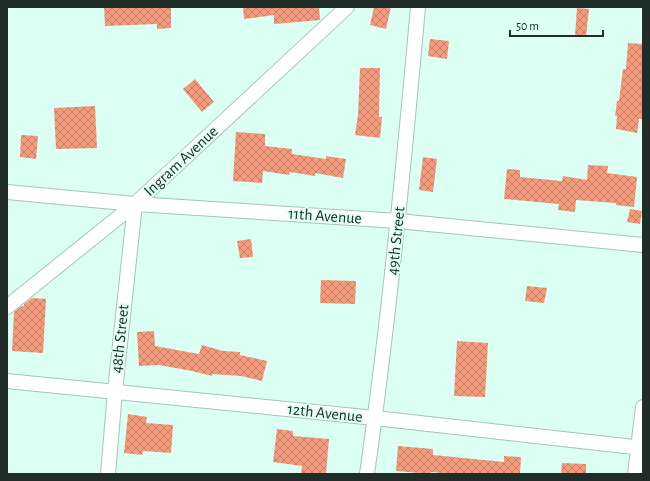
<svg xmlns="http://www.w3.org/2000/svg" width="650" height="481" font-family="'Alegreya Sans',sans-serif">
<style>
.building{fill:url(#building-cross-hatch)}
.lines{fill:none;stroke-linecap:round;stroke-linejoin:round}
.street-casing{stroke:#a3c5ba;stroke-width:16}
.street{stroke:#fff;stroke-width:14}
.labels{text-anchor:middle;dominant-baseline:central;stroke-width:3.5;stroke-linejoin:round;paint-order:stroke}
.street-label{font-size:16px;fill:#202d29;stroke:#dbfff3}
</style>
<defs>
<pattern id="building-cross-hatch" width="8" height="8" patternUnits="userSpaceOnUse"><rect width="8" height="8" fill="#f39b7c"/><path d="M0 0l8 8M0 8l8-8" fill="none" stroke="#c47f66"/></pattern>
</defs>
<rect width="100%" height="100%" fill="#dbfff3"/>
<!-- building -->
<g class="building">
<path d="M104,7H171V28L157,29V24L105,26Z"/>
<path d="M243,7H319L320,20L274,24V15L244,19Z"/>
<path d="M374,7H391L386,29L370,25Z"/>
<path d="M577,8L589,9L586,36L575,35Z"/>
<path d="M430,39L449,41L447,59L428,56Z"/>
<path d="M628,43L643,44V110L642,119H639L637,133L616,129L617,116H615L617,101H619L623,69H626Z"/>
<path d="M360,68H380L379,117H382L380,138L355,135L358,115Z"/>
<path d="M195,79L214,102L202,112L183,89Z"/>
<path d="M95,106L97,148L56,149L54,108Z"/>
<path d="M236,132L265,134V146L292,149V154L326,159V156L346,159L343,178L315,173V176L290,172L289,175L263,171L262,183L233,181Z"/>
<path d="M21,135L38,136L36,159L20,157Z"/>
<path d="M423,157L437,159L433,192L419,190Z"/>
<path d="M588,165L608,166L607,173L637,177L634,207L616,205V203L576,200L575,212L558,210L559,204L504,199L507,169L520,170V177L562,181L563,176L587,180Z"/>
<path d="M630,209L642,211L640,224L627,222Z"/>
<path d="M251,239L253,257L240,258L237,241Z"/>
<path d="M321,280L356,281L355,304L320,303Z"/>
<path d="M527,286L547,288L544,303L525,301Z"/>
<path d="M32,298L46,299L43,353L12,351L14,312L22,306H24V304Z"/>
<path d="M154,331L155,346L199,354L202,345L223,351L240,352V355L267,361L262,381L241,376L212,374V376L192,371L159,365L139,366L137,332Z"/>
<path d="M457,341L488,343L485,397L454,396Z"/>
<path d="M128,414L147,417L146,423L173,425L171,453L143,451L142,455L124,453Z"/>
<path d="M277,429L293,431V436L329,439L326,474H301L302,466L273,462Z"/>
<path d="M398,446L433,449V455L504,462V456L521,457L520,474H453L431,472V474L396,471Z"/>
<path d="M562,463L586,464V474H561Z"/>
</g>
<g class="lines">
<!-- street casing -->
<g class="street-casing">
<g id="street">
<path d="M7,192L135,204L398,221L643,245"/>
<path d="M7,307L135,204L347,7"/>
<path d="M7,381L375,418L643,448"/>
<path d="M108,474L115,391L135,204"/>
<path d="M367,474C389,319 404,163 418,7"/>
<path d="M635,474L643,407"/>
</g>
</g>
<!-- street -->
<use href="#street" class="street"/>
</g>
<g class="labels">
<!-- street labels -->
<g class="street-label">
<text transform="translate(181 161) rotate(-43)">Ingram Avenue</text>
<text transform="translate(325 216) rotate(4)">11th Avenue</text>
<text transform="translate(396 241) rotate(-84)">49th Street</text>
<text transform="translate(120 339) rotate(-84)">48th Street</text>
<text transform="translate(325 413) rotate(6)">12th Avenue</text>
</g>
</g>
<!-- border -->
<rect width="650" height="481" fill="none" stroke="#202d29" stroke-width="16"/>
<!-- scale -->
<path d="M510 30v6h93v-6" fill="none" stroke="#202d29" stroke-width="2"/>
<text x="516" y="30" font-size="12" fill="#202d29" stroke="#dbfff3" stroke-width="3" paint-order="stroke">50 m</text>
</svg>
